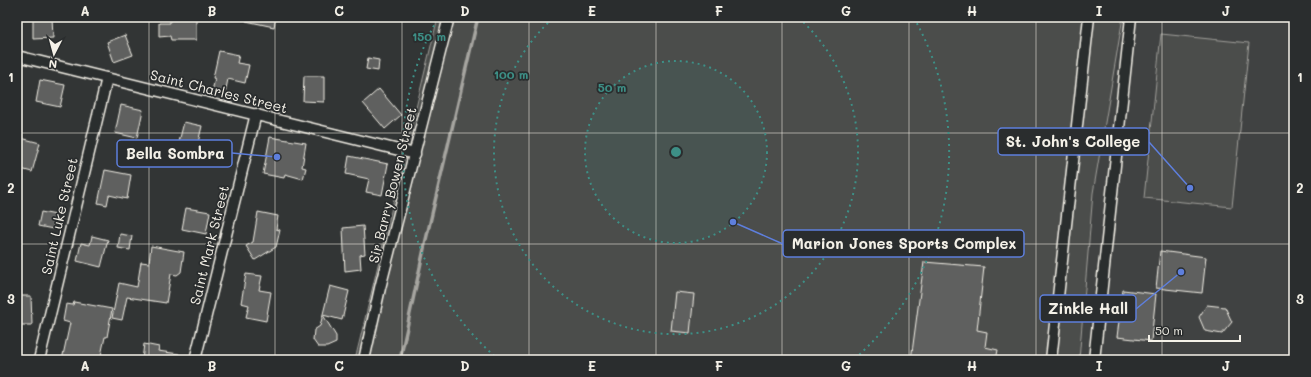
<svg xmlns="http://www.w3.org/2000/svg" width="1311" height="377" font-family="Mali,sans-serif">
<style>
.built{fill:#404242}
.green{fill:#4b4d4c;stroke:#a09f9a}
.lines{fill:none;stroke-linecap:round;stroke-linejoin:round}
.stream{stroke:#a6a5a0;stroke-width:3.5}
.building{fill:#5f605f;stroke:#f4f1e8}
.minor-casing{stroke:#f4f1e8;stroke-width:13}
.minor{stroke:#2a2d2e;stroke-width:10}
.grid{fill:none;stroke:#f4f1e8;stroke-width:1;stroke-opacity:0.55}
.ring{fill:none;stroke:#3d8f86;stroke-width:2;stroke-dasharray:2 4}
.labels{text-anchor:middle;dominant-baseline:central;stroke-width:3.5;stroke-linejoin:round;paint-order:stroke}
.street-label{font-size:14px;fill:#f4f1e8;stroke:#2a2d2e}
.centre{fill:#3d8f86;stroke:#2a2d2e;stroke-width:2}
.ring-label{font-size:12px;text-anchor:middle;font-weight:bold;fill:#3d8f86;stroke:#2a2d2e;stroke-width:3.5;stroke-linejoin:round;paint-order:stroke}
.leader{fill:none;stroke:#5e7fdd;stroke-width:1.5}
.callout-dot{fill:#5e7fdd;stroke:#2a2d2e;stroke-width:1.5}
.callout{fill:#2a2d2e;stroke:#5e7fdd;stroke-width:1.5}
.callout-label{font-size:15px;text-anchor:middle;font-weight:bold;fill:#f4f1e8}
.neatline{fill:none;stroke:#f4f1e8;stroke-width:1.5}
.grid-label{font-size:13px;text-anchor:middle;font-weight:bold;fill:#f4f1e8}
</style>
<rect width="100%" height="100%" fill="#323535"/>
<filter id="ink" filterUnits="userSpaceOnUse"><feTurbulence type="fractalNoise" baseFrequency=".025" numOctaves="2"/><feDisplacementMap in="SourceGraphic" scale="8" xChannelSelector="R" yChannelSelector="G"/><feConvolveMatrix kernelMatrix="1 2 1 2 8 2 1 2 1" color-interpolation-filters="sRGB"/></filter>
<g filter="url(#ink)">
<!-- built -->
<path class="built" d="M1106,17H1294V360H1068Z"/>
<!-- green -->
<g class="green">
<path d="M438,17H1123L1093,193L1079,360H355Z"/>
<path d="M1161,34L1249,43L1232,207L1144,198Z"/>
</g>
<g class="lines">
<!-- stream -->
<g class="stream">
<path d="M1284,17L1294,20"/>
<path d="M400,360L425,244L478,17"/>
</g>
</g>
<!-- building -->
<g class="building">
<path d="M33,17H52L53,38L33,39Z"/>
<path d="M170,17H196V40H171L170,36L159,37V23H170Z"/>
<path d="M247,17H276L274,27L246,21Z"/>
<path d="M125,35L133,55L114,62L107,42Z"/>
<path d="M219,51L239,55L237,63L249,65L245,83L228,79L225,94L212,91L215,79L213,78Z"/>
<path d="M368,58L379,60L378,71L366,69Z"/>
<path d="M304,76H324V102L303,101Z"/>
<path d="M40,80L65,85L60,107L36,102Z"/>
<path d="M379,89L401,115L385,129L363,103Z"/>
<path d="M121,105L143,110L137,138L115,133Z"/>
<path d="M184,122L202,126L196,151L178,146Z"/>
<path d="M17,137L40,143L32,172L17,168Z"/>
<path d="M270,137L306,143L302,167L306,168L303,179L285,174L284,178L263,174Z"/>
<path d="M349,156L388,164L382,195L366,192L369,179L346,174Z"/>
<path d="M105,170L131,175L127,199L109,195L107,205L98,203Z"/>
<path d="M186,208L210,212L206,234L182,229Z"/>
<path d="M41,212L56,215L53,229L38,226Z"/>
<path d="M258,212L278,216L276,229L280,230L276,247L255,260L246,246L253,242Z"/>
<path d="M363,226L365,254L360,255L361,269L345,271L343,228Z"/>
<path d="M120,234L132,236L130,250L118,248Z"/>
<path d="M92,236L108,240L101,267L77,261L81,243L90,245Z"/>
<path d="M151,246L184,252L181,272L177,275L171,274L166,303L127,297L122,320L112,318L119,283L137,287L141,262L149,263Z"/>
<path d="M1160,251L1206,257L1202,293L1156,288Z"/>
<path d="M924,262L984,267L977,330L987,332L985,347L998,350L996,360H911Z"/>
<path d="M246,274L262,276L259,290L271,292L266,321L246,317L249,305L241,303Z"/>
<path d="M330,286L349,291L342,320L323,315L336,336V343L327,347H318L313,340L314,330L320,326Z"/>
<path d="M1123,290L1156,294L1151,341L1117,337Z"/>
<path d="M675,292L694,294L690,333L671,331Z"/>
<path d="M17,296H31L32,325H17Z"/>
<path d="M74,302L112,309L107,337H105L100,360H62L70,323L63,321L66,304L73,305Z"/>
<path d="M1207,305L1225,307L1232,322L1222,334L1205,331L1199,317Z"/>
<path d="M144,344L159,347L158,351L179,354V360H142Z"/>
</g>
<g class="lines">
<!-- minor casing -->
<g class="minor-casing">
<g id="minor">
<path d="M17,56L415,154"/>
<path d="M39,360L107,78"/>
<path d="M195,360L256,114"/>
<path d="M364,360L380,288L449,17"/>
<path d="M1051,360L1089,17"/>
<path d="M1094,360L1131,17"/>
</g>
</g>
<!-- minor -->
<use href="#minor" class="minor"/>
</g>
</g>
<!-- grid -->
<path class="grid" d="M149,17V360M275,17V360M402,17V360M529,17V360M656,17V360M782,17V360M909,17V360M1036,17V360M1162,17V360M17,133H1294M17,244H1294"/>
<!-- distance rings -->
<circle cx="676" cy="152" r="91" fill="#3d8f86" fill-opacity=".12"/>
<g class="ring">
<circle cx="676" cy="152" r="91"/>
<path d="M799 18A182 182 0 1 1 553 18"/>
<path d="M499 360A273 273 0 0 1 438 18M914 18A273 273 0 0 1 853 360"/>
</g>
<g class="labels">
<!-- street labels -->
<g class="street-label">
<text transform="translate(219 91) rotate(14)">Saint Charles Street</text>
<text transform="translate(392 185) rotate(-76)">Sir Barry Bowen Street</text>
<text transform="translate(59 216) rotate(-77)">Saint Luke Street</text>
<text transform="translate(209 245) rotate(-76)">Saint Mark Street</text>
</g>
</g>
<circle cx="676" cy="152" r="6" class="centre"/>
<g class="ring-label">
<text x="429" y="41">150 m</text>
<text x="511" y="79">100 m</text>
<text x="612" y="92">50 m</text>
</g>
<!-- callouts -->
<path class="leader" d="M1190 188L1149 142M277 157L232 153M733 222L783 244M1181 272L1136 309"/>
<g class="callout-dot">
<circle cx="1190" cy="188" r="4"/>
<circle cx="277" cy="157" r="4"/>
<circle cx="733" cy="222" r="4"/>
<circle cx="1181" cy="272" r="4"/>
</g>
<g class="callout">
<rect x="998" y="128" width="151" height="27" rx="4"/>
<rect x="117" y="140" width="115" height="27" rx="4"/>
<rect x="783" y="230" width="241" height="27" rx="4"/>
<rect x="1040" y="295" width="96" height="27" rx="4"/>
</g>
<g class="callout-label">
<text x="1073" y="147">St. John's College</text>
<text x="175" y="159">Bella Sombra</text>
<text x="904" y="249">Marion Jones Sports Complex</text>
<text x="1088" y="314">Zinkle Hall</text>
</g>
<!-- margin -->
<rect width="1311" height="377" fill="none" stroke="#2a2d2e" stroke-width="44"/>
<!-- north arrow -->
<g transform="translate(54 54) rotate(186)" stroke="#2a2d2e" stroke-width="3" paint-order="stroke">
<path d="M0-3L7 15L0 10L-7 15Z" fill="#f4f1e8"/>
<text y="-6" font-size="11" font-weight="bold" text-anchor="middle" fill="#f4f1e8">N</text>
</g>
<!-- scale -->
<path d="M1149 335v6h91v-6" fill="none" stroke="#f4f1e8" stroke-width="2"/>
<text x="1155" y="335" font-size="12" fill="#f4f1e8" stroke="#2a2d2e" stroke-width="3" paint-order="stroke">50 m</text>
<rect x="22" y="22" width="1267" height="333" class="neatline"/>
<g class="grid-label">
<text x="85" y="16">A</text>
<text x="212" y="16">B</text>
<text x="339" y="16">C</text>
<text x="465" y="16">D</text>
<text x="592" y="16">E</text>
<text x="719" y="16">F</text>
<text x="846" y="16">G</text>
<text x="972" y="16">H</text>
<text x="1099" y="16">I</text>
<text x="1226" y="16">J</text>
<text x="11" y="82">1</text>
<text x="1300" y="82">1</text>
<text x="11" y="193">2</text>
<text x="1300" y="193">2</text>
<text x="11" y="304">3</text>
<text x="1300" y="304">3</text>
<text x="85" y="371">A</text>
<text x="212" y="371">B</text>
<text x="339" y="371">C</text>
<text x="465" y="371">D</text>
<text x="592" y="371">E</text>
<text x="719" y="371">F</text>
<text x="846" y="371">G</text>
<text x="972" y="371">H</text>
<text x="1099" y="371">I</text>
<text x="1226" y="371">J</text>
</g>
</svg>
